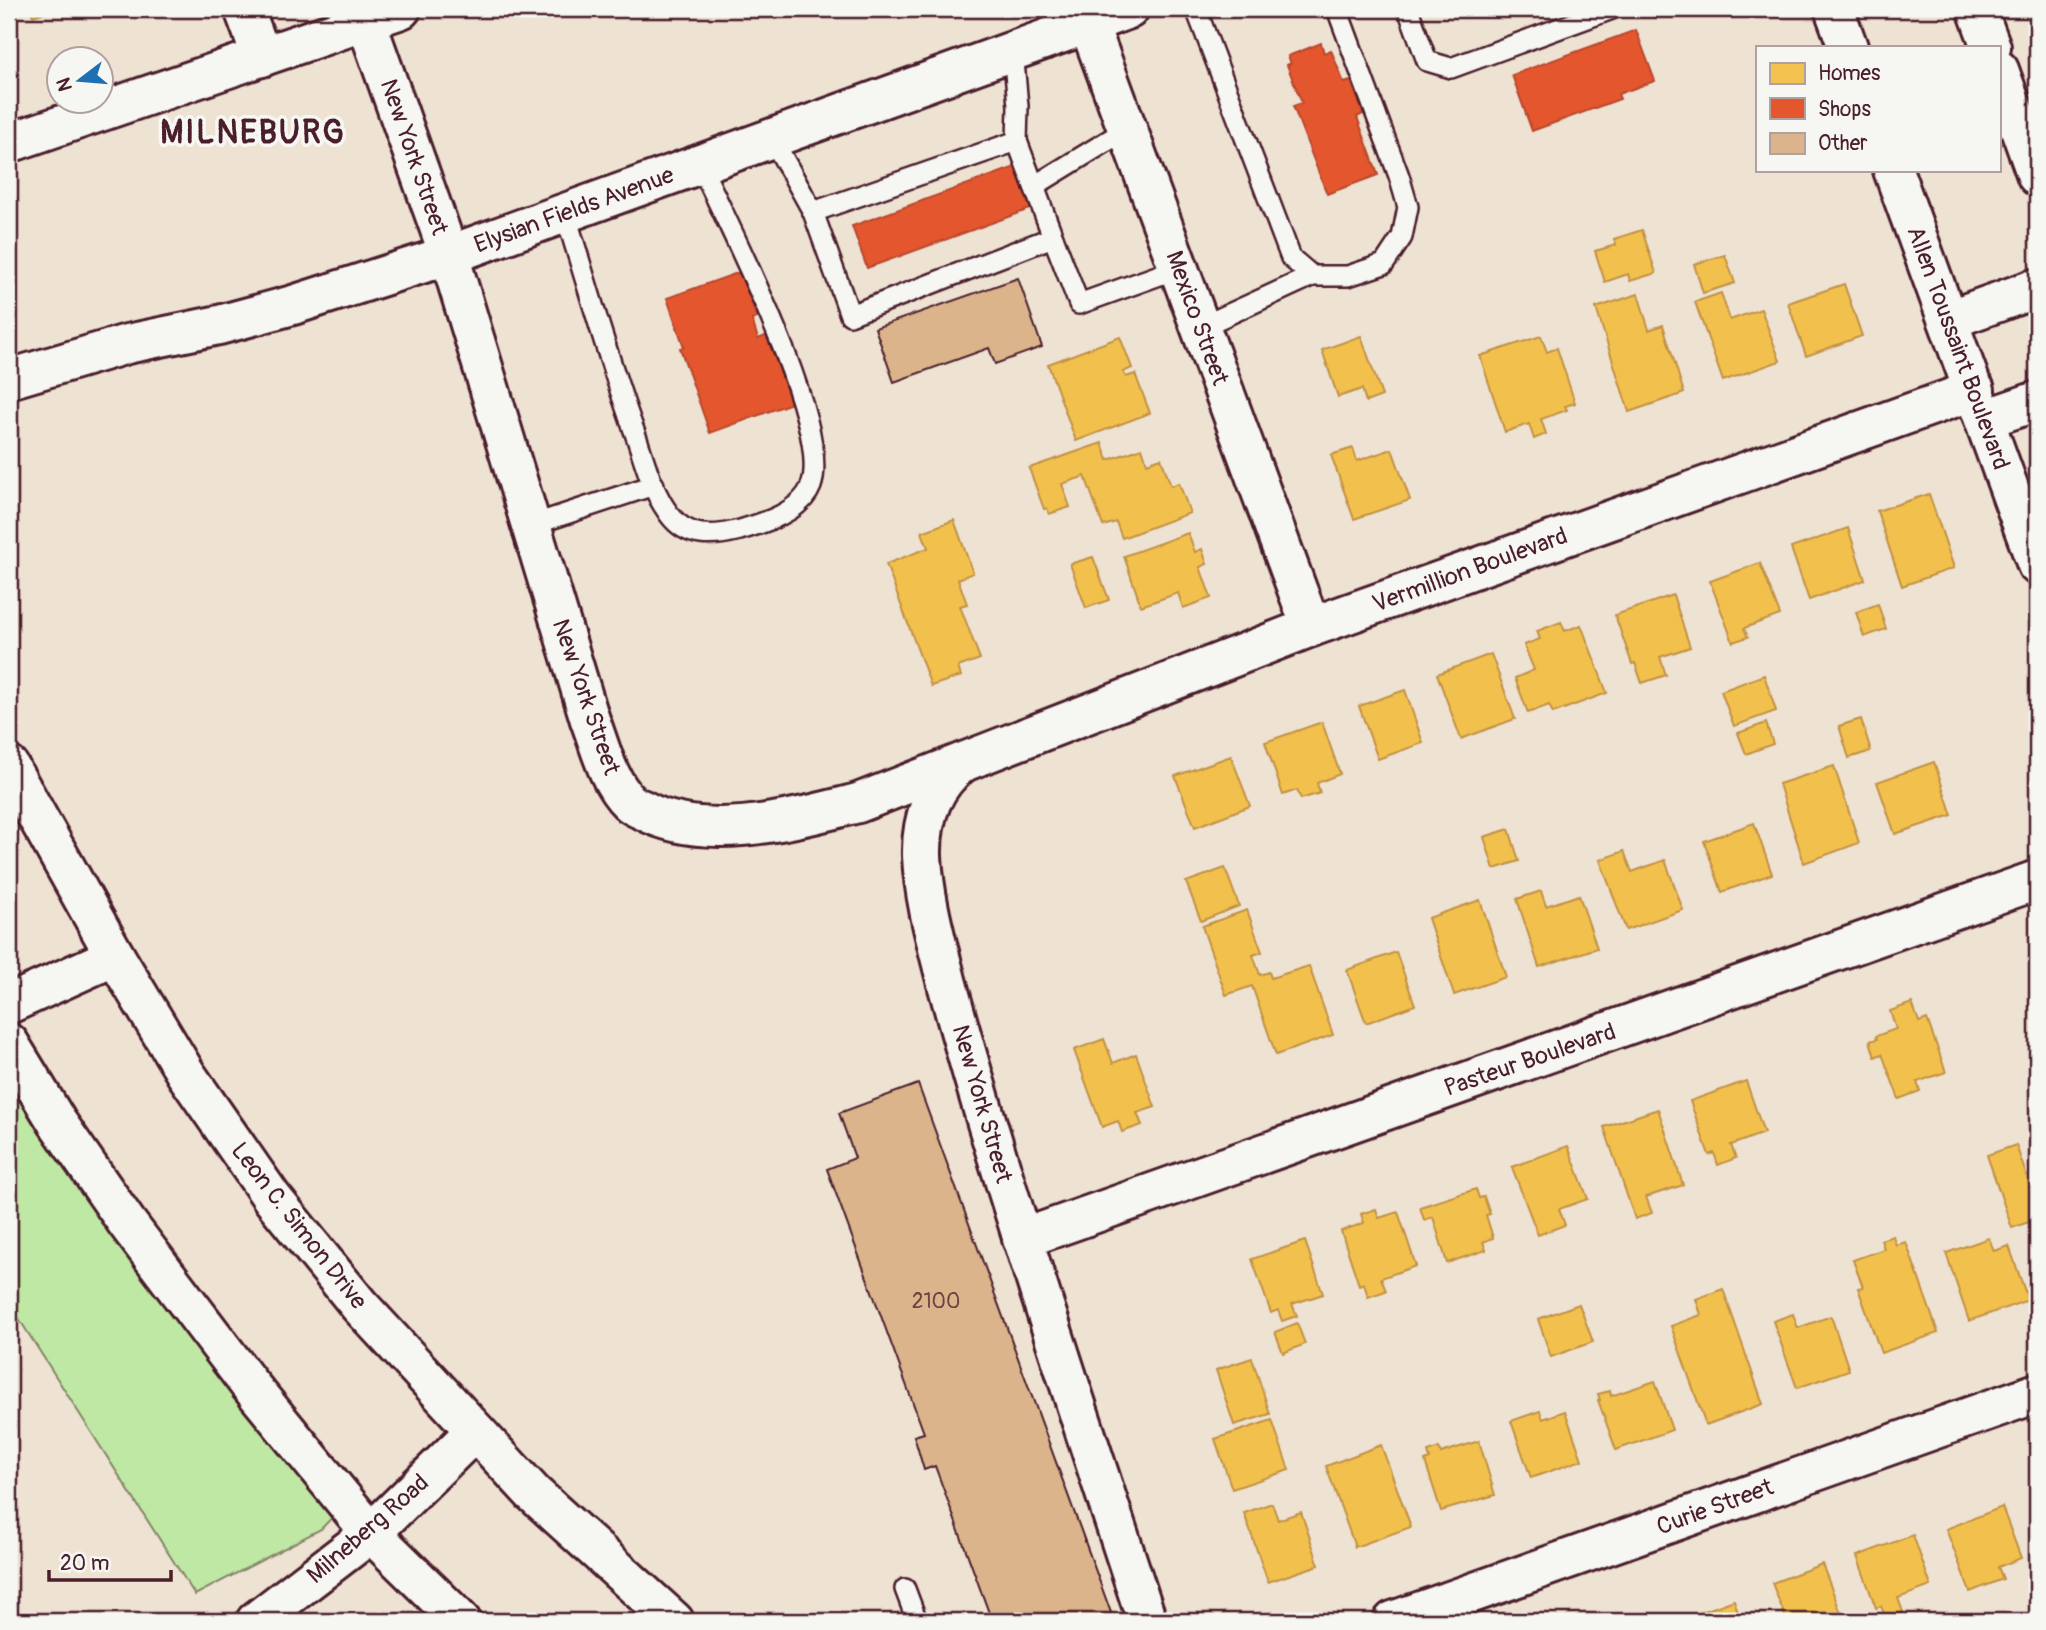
<svg xmlns="http://www.w3.org/2000/svg" width="2046" height="1630" font-family="Pangolin,sans-serif">
<style>
.green{fill:#bee8a4;stroke:#848468;stroke-width:2}
.homes{fill:#f2c14e;stroke:#c09044;stroke-width:2}
.shops{fill:#e4572e;stroke:#b6462d;stroke-width:2}
.building{fill:#dbb48c;stroke:#4a1f2b;stroke-width:2}
.lines{fill:none;stroke-linecap:round;stroke-linejoin:round}
.lane-casing{stroke:#4a1f2b;stroke-width:24}
.street-casing{stroke:#4a1f2b;stroke-width:44}
.secondary-casing{stroke:#4a1f2b;stroke-width:44}
.lane{stroke:#f6f6f2;stroke-width:19}
.street{stroke:#f6f6f2;stroke-width:38}
.secondary{stroke:#f6f6f2;stroke-width:38}
.labels{text-anchor:middle;dominant-baseline:central;stroke-width:7;stroke-linejoin:round;paint-order:stroke}
.number-label{font-size:21px;fill:#6e4443}
.street-label{font-size:24px;fill:#4a1f2b;stroke:#f6f6f2}
.district-label{font-size:32px;font-weight:bold;letter-spacing:2px;fill:#4a1f2b;stroke:#f6f6f2}
</style>
<rect width="100%" height="100%" fill="#eee2d3"/>
<filter id="ink" filterUnits="userSpaceOnUse"><feTurbulence type="fractalNoise" baseFrequency=".0143" numOctaves="2"/><feDisplacementMap in="SourceGraphic" scale="14" xChannelSelector="R" yChannelSelector="G"/><feConvolveMatrix kernelMatrix="1 2 1 2 8 2 1 2 1" color-interpolation-filters="sRGB"/></filter>
<g filter="url(#ink)">
<!-- green -->
<path class="green" d="M9,1043L346,1503L321,1529L195,1595L9,1303Z"/>
<!-- homes -->
<g class="homes">
<path d="M31,9H54L33,16Z"/>
<path d="M1642,230L1656,273L1630,281L1628,274L1605,282L1595,251L1616,245L1614,239Z"/>
<path d="M1725,255L1735,283L1703,293L1694,264Z"/>
<path d="M1844,284L1862,336L1806,356L1788,303Z"/>
<path d="M1721,293L1730,320L1761,309L1780,361L1723,381L1695,302Z"/>
<path d="M1638,294L1649,330L1663,325L1684,393L1629,412L1596,308Z"/>
<path d="M1361,336L1382,396L1366,402L1362,389L1338,397L1322,350Z"/>
<path d="M1541,336L1547,352L1557,348L1575,403L1565,406L1567,410L1541,419L1546,434L1534,439L1529,424L1505,432L1480,356Z"/>
<path d="M1120,337L1132,368L1123,372L1126,377L1135,374L1150,413L1076,441L1048,364Z"/>
<path d="M1102,443L1108,460L1142,448L1147,463L1161,458L1171,486L1179,483L1190,513L1122,538L1116,522L1103,526L1085,476L1062,484L1070,507L1049,514L1047,508L1044,509L1029,468Z"/>
<path d="M1353,448L1357,461L1392,449L1410,500L1354,519L1331,455Z"/>
<path d="M1929,494L1954,568L1902,586L1877,511Z"/>
<path d="M954,520L973,573L958,579L967,604L960,606L980,659L958,667L961,676L931,686L886,564L928,548L922,532Z"/>
<path d="M1848,528L1865,580L1809,600L1791,548Z"/>
<path d="M1188,533L1195,552L1202,549L1207,564L1200,567L1211,598L1183,608L1178,593L1141,606L1124,556Z"/>
<path d="M1093,557L1109,600L1086,608L1070,564Z"/>
<path d="M1760,563L1780,615L1744,628L1748,637L1733,642L1710,581Z"/>
<path d="M1673,595L1690,647L1660,657L1666,675L1642,683L1635,663L1632,664L1615,615Z"/>
<path d="M1878,604L1886,629L1864,637L1856,612Z"/>
<path d="M1561,622L1565,631L1581,625L1607,693L1553,713L1549,705L1528,713L1515,678L1534,670L1524,645L1540,639L1537,631Z"/>
<path d="M1491,654L1515,719L1461,739L1437,674Z"/>
<path d="M1764,675L1776,711L1734,726L1721,691Z"/>
<path d="M1405,690L1423,743L1378,759L1359,706Z"/>
<path d="M1861,719L1871,751L1849,758L1839,726Z"/>
<path d="M1322,722L1340,774L1317,783L1320,793L1301,799L1297,790L1283,795L1265,742Z"/>
<path d="M1766,723L1773,744L1746,754L1738,733Z"/>
<path d="M1231,756L1250,806L1195,827L1175,776Z"/>
<path d="M1934,762L1952,815L1895,834L1877,782Z"/>
<path d="M1834,766L1859,843L1804,863L1779,784Z"/>
<path d="M1754,823L1772,874L1722,892L1704,841Z"/>
<path d="M1509,829L1519,861L1494,869L1484,837Z"/>
<path d="M1624,851L1632,872L1665,860L1683,910L1626,930L1600,860Z"/>
<path d="M1225,868L1239,906L1201,921L1186,882Z"/>
<path d="M1541,891L1546,906L1579,895L1597,948L1539,967L1517,899Z"/>
<path d="M1480,900L1506,977L1454,995L1428,918Z"/>
<path d="M1247,910L1262,952L1253,955L1260,975L1269,972L1271,978L1309,966L1333,1035L1276,1055L1252,986L1226,995L1202,926Z"/>
<path d="M1396,952L1415,1005L1366,1023L1347,970Z"/>
<path d="M1912,1003L1919,1022L1927,1019L1946,1072L1917,1082L1920,1091L1899,1099L1882,1054L1875,1057L1870,1041L1877,1039L1876,1036L1896,1029L1890,1011Z"/>
<path d="M1104,1039L1113,1063L1136,1054L1155,1107L1137,1113L1142,1125L1122,1132L1118,1121L1102,1127L1074,1050Z"/>
<path d="M1746,1081L1764,1133L1731,1145L1736,1158L1718,1165L1714,1153L1709,1155L1690,1101Z"/>
<path d="M1658,1109L1683,1185L1646,1197L1652,1213L1635,1219L1604,1127Z"/>
<path d="M2016,1145L2037,1207V1219L2012,1228L1987,1155Z"/>
<path d="M1568,1146L1588,1199L1559,1209L1565,1225L1538,1235L1512,1167Z"/>
<path d="M1476,1189L1479,1198L1484,1197L1490,1214L1486,1215L1493,1238L1483,1242L1486,1250L1447,1263L1433,1217L1424,1220L1420,1207Z"/>
<path d="M1376,1209L1379,1218L1398,1212L1416,1266L1381,1278L1386,1291L1368,1297L1364,1283L1359,1285L1341,1231L1364,1223L1361,1214Z"/>
<path d="M1893,1236L1896,1245L1906,1242L1938,1333L1881,1353L1858,1288L1863,1287L1853,1260L1884,1249L1881,1240Z"/>
<path d="M1989,1238L1994,1251L2009,1246L2028,1300L1969,1321L1946,1253Z"/>
<path d="M1305,1241L1323,1294L1292,1304L1297,1316L1282,1321L1278,1310L1271,1313L1252,1259Z"/>
<path d="M1723,1289L1763,1404L1706,1425L1671,1326L1701,1315L1696,1299Z"/>
<path d="M1579,1304L1593,1342L1551,1357L1538,1319Z"/>
<path d="M1793,1314L1798,1328L1831,1316L1849,1370L1797,1388L1773,1321Z"/>
<path d="M1297,1323L1305,1344L1283,1353L1275,1332Z"/>
<path d="M1252,1358L1270,1414L1234,1425L1216,1370Z"/>
<path d="M1655,1381L1672,1430L1616,1450L1598,1400H1600L1598,1394L1610,1391L1611,1396Z"/>
<path d="M1540,1411L1543,1419L1565,1411L1582,1460L1531,1478L1511,1421Z"/>
<path d="M1272,1420L1289,1470L1232,1489L1215,1439Z"/>
<path d="M1479,1441L1495,1495L1441,1511L1425,1461L1430,1459L1428,1452L1439,1448L1441,1453Z"/>
<path d="M1381,1445L1411,1527L1355,1547L1326,1466Z"/>
<path d="M1272,1503L1278,1520L1301,1512L1319,1565L1268,1582L1244,1513Z"/>
<path d="M2002,1507L2021,1558L1998,1567L2003,1579L1970,1592L1946,1529Z"/>
<path d="M1913,1535L1931,1586L1898,1598L1903,1612L1886,1619L1881,1606L1876,1608L1857,1556Z"/>
<path d="M1822,1564L1844,1621H1787L1772,1583Z"/>
<path d="M1734,1600L1741,1621H1677Z"/>
</g>
<!-- shops -->
<g class="shops">
<path d="M1636,30L1655,81L1618,94L1620,99L1532,131L1512,75Z"/>
<path d="M1321,43L1324,53L1331,50L1344,83L1351,81L1363,114L1357,117L1378,175L1327,194L1293,106L1302,103L1287,65L1291,63L1288,56Z"/>
<path d="M1018,166L1033,208L867,268L852,226Z"/>
<path d="M740,272L757,318L752,320L758,339L768,335L792,403L710,433L680,348L684,347L667,298Z"/>
</g>
<!-- building -->
<g class="building">
<path d="M1018,278L1042,347L995,364L989,348L894,382L875,328Z"/>
<path d="M918,1084L1114,1621H992L935,1466L924,1470L914,1436L924,1433L827,1169L855,1158L839,1113Z"/>
</g>
<g class="lines">
<!-- lane casing -->
<g class="lane-casing">
<g id="lane">
<path d="M1196,9L1291,258L1312,276H1348L1384,264L1402,237L1408,207L1399,176L1337,9"/>
<path d="M1408,9L1427,61L1451,68L1612,9"/>
<path d="M772,138L813,212L850,315L1053,237L1079,304L1179,268"/>
<path d="M1017,141L1053,237"/>
<path d="M1034,186L1127,129"/>
<path d="M813,212L1017,141L1018,106L1013,51"/>
<path d="M565,213C588,287 609,363 636,436C645,462 652,491 669,514C687,539 713,537 740,530C764,523 801,512 811,486C833,427 728,225 700,164"/>
<path d="M1201,327L1312,276"/>
<path d="M529,526L654,485"/>
<path d="M905,1589L917,1621"/>
</g>
</g>
<!-- street casing -->
<g class="street-casing">
<g id="street">
<path d="M244,9L262,57"/>
<path d="M1083,9L1311,627"/>
<path d="M366,21L449,255L590,720C600,746 608,782 629,802C632,805 638,808 643,810C705,844 794,819 858,803L1311,627L1975,390"/>
<path d="M1948,320L2037,288"/>
<path d="M1985,419L2037,401"/>
<path d="M962,763C933,785 921,819 922,856C924,898 936,940 946,980C959,1028 973,1076 987,1123C1037,1290 1093,1455 1147,1621"/>
<path d="M1022,1239L2037,880"/>
<path d="M256,1621L371,1533L475,1431"/>
<path d="M1393,1621L2037,1393"/>
</g>
</g>
<!-- secondary casing -->
<g class="secondary-casing">
<g id="secondary">
<path d="M1834,9L1848,47"/>
<path d="M1977,9L1991,47"/>
<path d="M1999,70L2037,176"/>
<path d="M9,143L401,9"/>
<path d="M1893,170L2037,565"/>
<path d="M9,379L127,344L219,325L293,305L449,255L1129,9"/>
<path d="M9,766L115,956L186,1074L272,1198L359,1305L533,1493L674,1621"/>
<path d="M9,1004L115,956"/>
<path d="M9,1043L57,1122L127,1223L249,1384L371,1533L461,1621"/>
</g>
</g>
<!-- lane -->
<use href="#lane" class="lane"/>
<!-- street -->
<use href="#street" class="street"/>
<!-- secondary -->
<use href="#secondary" class="secondary"/>
</g>
</g>
<g class="labels">
<!-- number labels -->
<g class="number-label">
<text x="936" y="1301">2100</text>
</g>
<!-- street labels -->
<g class="street-label">
<text transform="translate(414 157) rotate(71)">New York Street</text>
<text transform="translate(574 210) rotate(-20)">Elysian Fields Avenue</text>
<text transform="translate(1197 318) rotate(70)">Mexico Street</text>
<text transform="translate(1958 348) rotate(70)">Allen Toussaint Boulevard</text>
<text transform="translate(1470 570) rotate(-20)">Vermillion Boulevard</text>
<text transform="translate(586 697) rotate(71)">New York Street</text>
<text transform="translate(1530 1060) rotate(-19)">Pasteur Boulevard</text>
<text transform="translate(982 1104) rotate(74)">New York Street</text>
<text transform="translate(299 1226) rotate(52)">Leon C. Simon Drive</text>
<text transform="translate(1715 1507) rotate(-20)">Curie Street</text>
<text transform="translate(368 1529) rotate(-41)">Milneberg Road</text>
</g>
<!-- district labels -->
<g class="district-label">
<text x="253" y="133">MILNEBURG</text>
</g>
</g>
<!-- margin -->
<rect width="2046" height="1630" fill="none" stroke="#f6f6f2" stroke-width="35"/>
<rect x="18" y="18" width="2011" height="1595" fill="none" stroke="#4a1f2b" stroke-width="2.5" filter="url(#ink)"/>
<!-- legend -->
<rect x="1756" y="46" width="245" height="126" fill="#f6f6f2" stroke="#b1a0a2" stroke-width="2"/>
<rect x="1770" y="63" width="35" height="21" fill="#f2c14e" stroke="#b1a0a2" stroke-width="2"/>
<text x="1818" y="80" font-size="21" fill="#4a1f2b">Homes</text>
<rect x="1770" y="98" width="35" height="21" fill="#e4572e" stroke="#b1a0a2" stroke-width="2"/>
<text x="1818" y="116" font-size="21" fill="#4a1f2b">Shops</text>
<rect x="1770" y="133" width="35" height="21" fill="#dbb48c" stroke="#b1a0a2" stroke-width="2"/>
<text x="1818" y="150" font-size="21" fill="#4a1f2b">Other</text>
<!-- north arrow -->
<g transform="translate(80 80) rotate(254)"><circle r="33" fill="#f6f6f2" stroke="#b1a0a2" stroke-width="2"/>
<path d="M0-5L12 26L0 18L-12 26Z" fill="#1f6fb2"/>
<text y="-10" font-size="19" font-weight="bold" text-anchor="middle" fill="#4a1f2b">N</text>
</g>
<!-- scale -->
<path d="M49 1570v10h122v-10" fill="none" stroke="#4a1f2b" stroke-width="3.5"/>
<text x="60" y="1570" font-size="21" fill="#4a1f2b" stroke="#f6f6f2" stroke-width="5" paint-order="stroke">20 m</text>
</svg>
